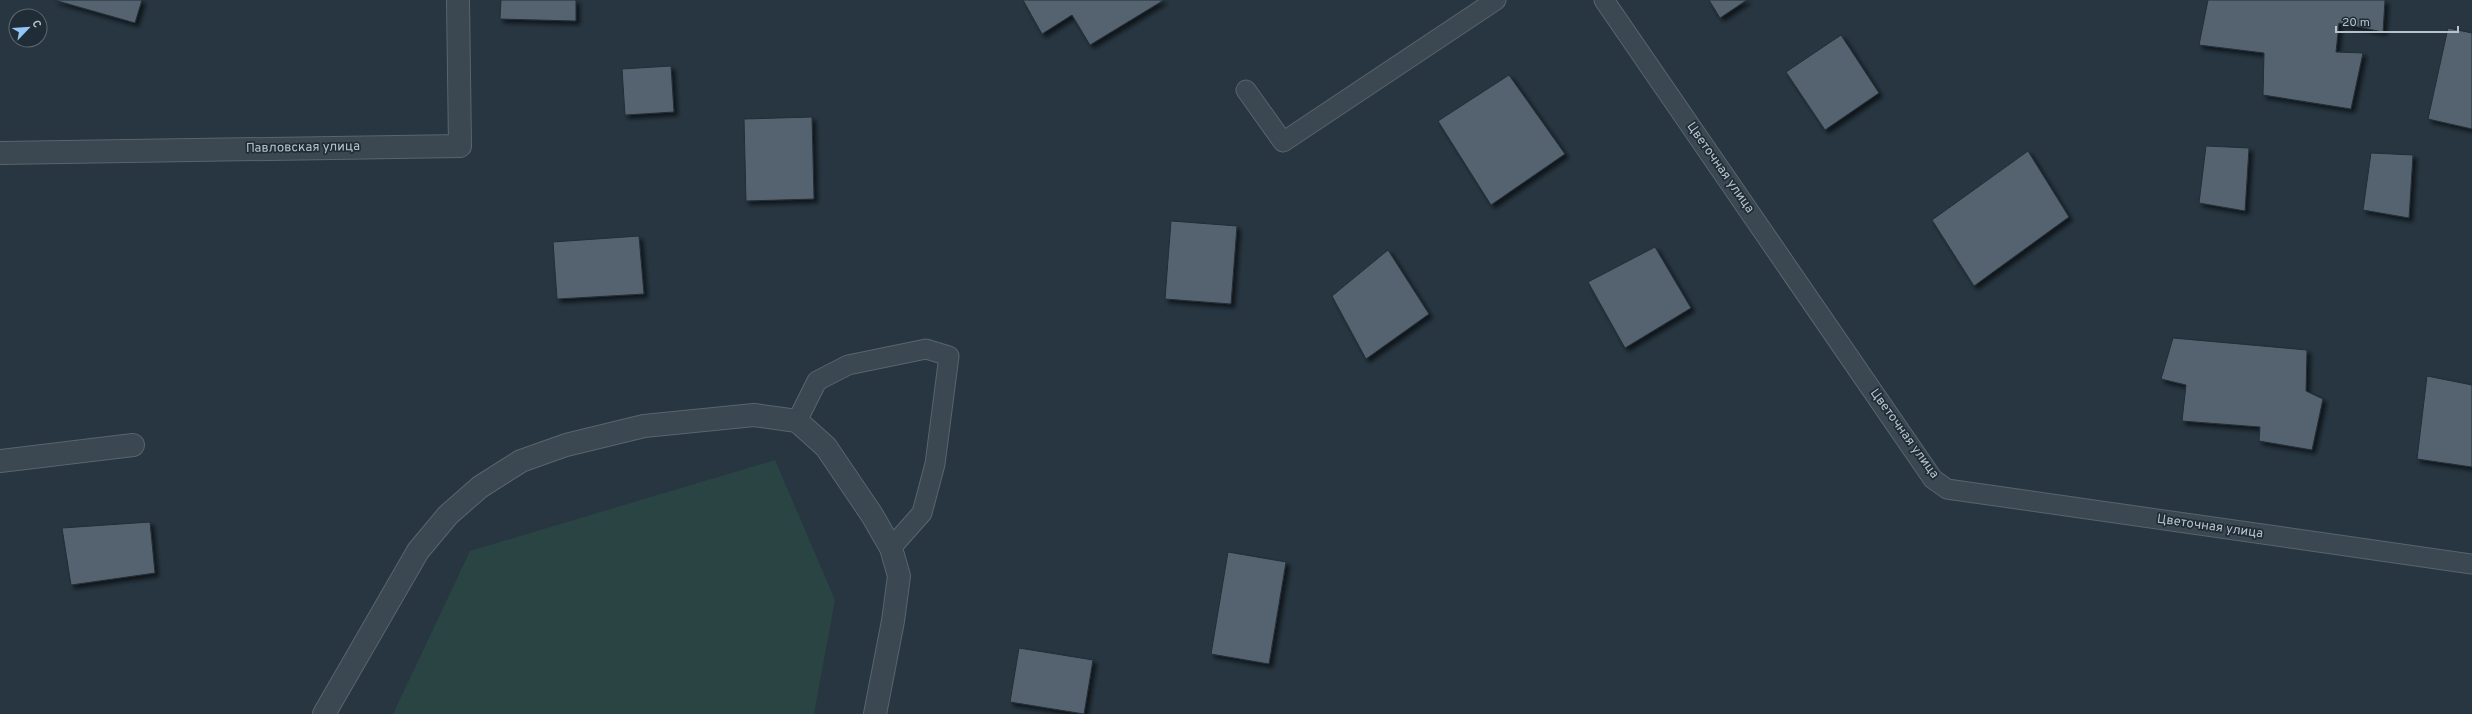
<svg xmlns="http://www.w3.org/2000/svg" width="2472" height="714" font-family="Overpass,sans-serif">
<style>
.green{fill:#2a4443}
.building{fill:#556471;stroke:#222e38;filter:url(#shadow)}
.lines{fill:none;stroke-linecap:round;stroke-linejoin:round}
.lane-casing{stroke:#59656e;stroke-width:21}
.street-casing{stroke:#59656e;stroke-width:24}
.lane{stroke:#3b4751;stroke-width:19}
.street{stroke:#3b4751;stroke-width:22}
.labels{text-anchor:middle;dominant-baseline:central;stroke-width:3.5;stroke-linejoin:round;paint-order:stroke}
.street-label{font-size:13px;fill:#b8c2cb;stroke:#202c36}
</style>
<defs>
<filter id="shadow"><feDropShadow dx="3.5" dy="3.5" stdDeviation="2" flood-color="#0009"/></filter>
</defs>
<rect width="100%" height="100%" fill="#273641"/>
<!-- green -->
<path class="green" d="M775,460L835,600L814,714H393L470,551Z"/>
<!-- building -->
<g class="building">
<path d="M54,0H142L135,23Z"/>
<path d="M501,0H576V21L500,19Z"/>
<path d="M1023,0H1164L1090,45L1072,15L1042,34Z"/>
<path d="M1709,0H1747L1720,18Z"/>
<path d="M2208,0H2385L2383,32L2339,23L2336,52L2363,53L2351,109L2263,95L2264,53L2199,45Z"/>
<path d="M2448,28L2472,33V129L2428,119Z"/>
<path d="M1841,35L1879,93L1825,130L1786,72Z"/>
<path d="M671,66L674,112L625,115L622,69Z"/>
<path d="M1509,75L1565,154L1491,205L1438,121Z"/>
<path d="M812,117L814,199L746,201L744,119Z"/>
<path d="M2206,146L2249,148L2245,211L2199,203Z"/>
<path d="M2028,151L2069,217L1974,286L1932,220Z"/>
<path d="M2371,153L2413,155L2409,218L2363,210Z"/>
<path d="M1171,221L1237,226L1231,304L1165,299Z"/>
<path d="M639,236L644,294L557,299L553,242Z"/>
<path d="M1655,247L1691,308L1625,348L1588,282Z"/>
<path d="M1388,250L1429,314L1366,359L1332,296Z"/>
<path d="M2173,338L2307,350L2306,391L2323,399L2312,450L2259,441L2260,427L2182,421L2186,385L2161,379Z"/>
<path d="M2427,376L2472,385V467L2417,459Z"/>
<path d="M150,522L155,573L71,585L62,528Z"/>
<path d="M1228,552L1286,562L1269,664L1211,654Z"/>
<path d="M1019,648L1093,660L1084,714L1010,702Z"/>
</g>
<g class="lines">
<!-- lane casing -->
<g class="lane-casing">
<g id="lane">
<path d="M1604,0L1933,479L1947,489L2472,564"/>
<path d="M1246,90L1283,142L1496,0"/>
<path d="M797,421L817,381L848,365L926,349L949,356L935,464L922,513L891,548"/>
</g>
</g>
<!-- street casing -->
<g class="street-casing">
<g id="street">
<path d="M0,153L460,146L458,0"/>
<path d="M0,461L133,445"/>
<path d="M324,714L418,551L448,515L480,487L521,461L566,445L644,426L754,415L797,421L826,447L872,515L891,548L899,576L893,621L875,714"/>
</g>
</g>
<!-- lane -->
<use href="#lane" class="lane"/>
<!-- street -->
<use href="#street" class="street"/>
</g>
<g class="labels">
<!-- street labels -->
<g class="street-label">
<text transform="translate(303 148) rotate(-1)">Павловская улица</text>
<text transform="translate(1720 168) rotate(55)">Цветочная улица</text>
<text transform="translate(1904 434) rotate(54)">Цветочная улица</text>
<text transform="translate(2210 527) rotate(8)">Цветочная улица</text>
</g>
</g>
<!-- north arrow -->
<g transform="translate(28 28) rotate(65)"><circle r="19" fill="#202c36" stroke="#5d6872"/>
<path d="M0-3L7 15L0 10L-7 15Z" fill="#93c6f5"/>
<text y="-6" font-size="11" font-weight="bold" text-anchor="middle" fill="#b8c2cb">С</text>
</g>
<!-- scale -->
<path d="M2336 26v6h122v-6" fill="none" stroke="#b8c2cb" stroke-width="2"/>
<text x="2342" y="26" font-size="12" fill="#b8c2cb" stroke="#202c36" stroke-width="3" paint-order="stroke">20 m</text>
</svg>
